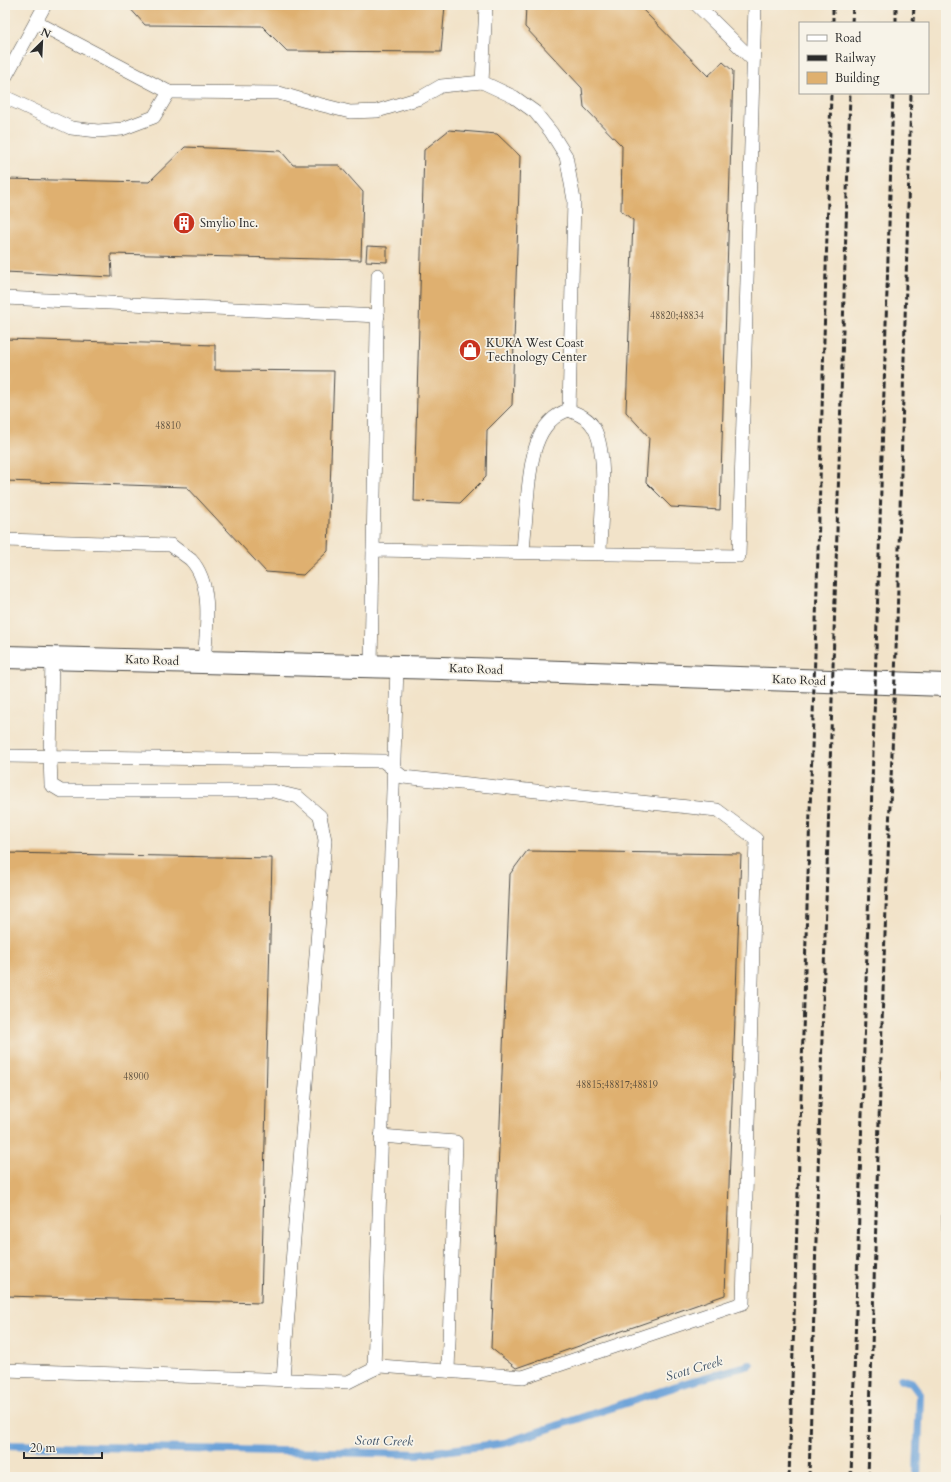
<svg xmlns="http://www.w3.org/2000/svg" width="951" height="1482" font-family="Cardo,serif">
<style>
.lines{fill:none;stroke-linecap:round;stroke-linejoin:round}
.stream{stroke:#6aa1d8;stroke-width:8}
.building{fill:#dfb06f}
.service-casing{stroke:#494743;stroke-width:14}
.tertiary-casing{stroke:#494743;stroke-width:24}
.service{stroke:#fff;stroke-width:13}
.tertiary{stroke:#fff;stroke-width:22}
.rail{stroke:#2b2b2b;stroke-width:3;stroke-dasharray:6 3;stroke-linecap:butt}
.labels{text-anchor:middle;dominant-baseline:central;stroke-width:3.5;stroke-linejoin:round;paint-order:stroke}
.number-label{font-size:10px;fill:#584c3c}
.poi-label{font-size:12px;fill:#2b2b2b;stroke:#f7f3e8;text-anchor:start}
.street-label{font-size:12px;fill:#2b2b2b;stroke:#f7f3e8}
.water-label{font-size:13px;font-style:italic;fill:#415468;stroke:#f7f3e8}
</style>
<rect width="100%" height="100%" fill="#f7f3e8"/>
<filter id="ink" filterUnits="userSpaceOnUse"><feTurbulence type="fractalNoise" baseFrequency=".025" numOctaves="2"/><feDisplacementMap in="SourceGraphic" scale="8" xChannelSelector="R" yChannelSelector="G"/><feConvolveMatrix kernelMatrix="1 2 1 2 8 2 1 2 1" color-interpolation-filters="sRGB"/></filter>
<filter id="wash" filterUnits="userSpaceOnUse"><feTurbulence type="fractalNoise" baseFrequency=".012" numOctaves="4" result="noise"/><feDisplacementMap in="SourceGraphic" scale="16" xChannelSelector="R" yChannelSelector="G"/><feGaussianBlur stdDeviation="0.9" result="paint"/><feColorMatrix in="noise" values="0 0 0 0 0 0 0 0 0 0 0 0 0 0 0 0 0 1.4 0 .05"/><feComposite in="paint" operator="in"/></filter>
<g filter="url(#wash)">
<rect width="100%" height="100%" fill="#f2e3c9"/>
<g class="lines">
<!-- stream -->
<g class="stream">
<path d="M901,1379L911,1382L920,1394L917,1477"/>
<path d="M5,1445L418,1454L505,1443L686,1383L750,1365"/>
</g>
</g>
<g id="blocks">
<!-- building -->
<g class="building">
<path d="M127,5H445L441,52L287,51L262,26L145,25Z"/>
<path d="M526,5H638L708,76L723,62L733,71L720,510L671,507L646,482L649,437L626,412L633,220L621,211L622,146L584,107L582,88L525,27Z"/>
<path d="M449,130L497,134L520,156L512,405L487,430L486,477L460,503L414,501L424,150Z"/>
<path d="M185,147L281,151L293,165H339L363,192L361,260L111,254L112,277L5,272V179L149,182Z"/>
<path d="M367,246L387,247V262L366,261Z"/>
<path d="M5,339L215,345V370L334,371L328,551L303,575L266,572L187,487L5,481Z"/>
<path d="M527,851L741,854L725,1295L516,1368L491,1348L510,874Z"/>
<path d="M5,853L272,858L261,1303L5,1296Z"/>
<rect x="943" y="1071" width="3" height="13"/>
<rect x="943" y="1160" width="3" height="50"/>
<path d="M942,1215H946V1267H943Z"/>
</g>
</g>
</g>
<g filter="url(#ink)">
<use href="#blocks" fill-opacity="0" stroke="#494743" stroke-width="1"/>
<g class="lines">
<!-- service casing -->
<g class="service-casing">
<g id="service">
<path d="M486,5L482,82L514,97L535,112L551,132L566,156L574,200L569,410C532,421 530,470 527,502C526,519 524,535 523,552"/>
<path d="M697,5L753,60"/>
<path d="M36,22L169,92L279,93L306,101L350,112L377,111L420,98L441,86L482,82"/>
<path d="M5,78L45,5"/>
<path d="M5,97L71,128L98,131L122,129L154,117L169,92"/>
<path d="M5,298L378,316"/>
<path d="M569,410C577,414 587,417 592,425C610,449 600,522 600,553"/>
<path d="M5,540L171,545C177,550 185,555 191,560C214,585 206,631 204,662"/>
<path d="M373,550L378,275"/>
<path d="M52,658L50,757L51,785L61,791H273L298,797L320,816L325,840L283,1379"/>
<path d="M371,666L373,550L739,556L755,5"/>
<path d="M5,756L383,761L403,777L717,810L756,839L743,1303L523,1377L380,1366L348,1382L5,1370"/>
<path d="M381,1136L456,1142L448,1371"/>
<path d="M374,1369L397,667"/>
</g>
</g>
<!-- tertiary casing -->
<g class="tertiary-casing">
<path id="tertiary" d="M5,657L442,668L946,685"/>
</g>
<!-- service -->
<use href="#service" class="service"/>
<!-- tertiary -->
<use href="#tertiary" class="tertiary"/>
<!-- rail -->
<g class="rail">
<path d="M833,23V5"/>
<path d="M852,23L853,5"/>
<path d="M896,23V5"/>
<path d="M913,23L914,5"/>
<path d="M789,1477L816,622L831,93"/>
<path d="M809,1477L850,93"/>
<path d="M851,1477L893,93"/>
<path d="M868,1477L884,960L897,624L911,93"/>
</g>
</g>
</g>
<!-- icons -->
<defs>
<g id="building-disc" transform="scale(1.15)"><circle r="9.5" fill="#c8321e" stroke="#f7f3e8"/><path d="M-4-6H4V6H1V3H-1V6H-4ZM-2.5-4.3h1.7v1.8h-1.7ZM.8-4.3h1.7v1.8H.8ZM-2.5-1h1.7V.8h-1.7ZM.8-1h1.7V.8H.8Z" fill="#fff"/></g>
<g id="shop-disc" transform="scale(1.15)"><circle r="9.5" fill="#c8321e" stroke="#f7f3e8"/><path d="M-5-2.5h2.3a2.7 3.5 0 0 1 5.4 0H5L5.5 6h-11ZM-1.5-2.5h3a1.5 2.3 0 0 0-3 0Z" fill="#fff"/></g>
</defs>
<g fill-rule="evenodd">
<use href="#building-disc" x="184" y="223"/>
<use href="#shop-disc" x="470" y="350"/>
</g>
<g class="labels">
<!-- number labels -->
<g class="number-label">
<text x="677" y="316">48820;48834</text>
<text x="168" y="426">48810</text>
<text x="136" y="1077">48900</text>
<text x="617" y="1085">48815;48817;48819</text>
</g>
<!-- poi labels -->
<g class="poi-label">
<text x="200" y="223">Smylio Inc.</text>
<text x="486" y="343">KUKA West Coast<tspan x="486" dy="14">Technology Center</tspan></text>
</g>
<!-- street labels -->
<g class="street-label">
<text transform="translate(152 660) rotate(2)">Kato Road</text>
<text transform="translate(476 669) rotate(2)">Kato Road</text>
<text transform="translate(799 680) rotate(2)">Kato Road</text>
</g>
<!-- water labels -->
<g class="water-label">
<text transform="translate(694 1369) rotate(-16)">Scott Creek</text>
<text transform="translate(384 1441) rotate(1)">Scott Creek</text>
</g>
</g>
<!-- margin -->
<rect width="951" height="1482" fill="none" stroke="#f7f3e8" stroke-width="20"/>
<!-- legend -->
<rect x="799" y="22" width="130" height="72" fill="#f7f3e8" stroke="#a5a39c"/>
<rect x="807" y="35" width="20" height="6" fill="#ffffff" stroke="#a5a39c"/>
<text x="835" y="42" font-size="12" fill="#2b2b2b">Road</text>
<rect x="807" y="55" width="20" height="6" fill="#2b2b2b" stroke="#a5a39c"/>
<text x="835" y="62" font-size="12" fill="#2b2b2b">Railway</text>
<rect x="807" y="72" width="20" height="12" fill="#dfb06f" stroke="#a5a39c"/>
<text x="835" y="82" font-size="12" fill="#2b2b2b">Building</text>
<!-- north arrow -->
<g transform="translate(42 42) rotate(24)" stroke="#f7f3e8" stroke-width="3" paint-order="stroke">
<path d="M0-3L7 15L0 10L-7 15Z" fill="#2b2b2b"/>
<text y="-6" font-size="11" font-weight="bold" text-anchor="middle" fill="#2b2b2b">N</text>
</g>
<!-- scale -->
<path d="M24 1452v6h78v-6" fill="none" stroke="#2b2b2b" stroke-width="2"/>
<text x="30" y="1452" font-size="12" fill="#2b2b2b" stroke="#f7f3e8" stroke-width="3" paint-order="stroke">20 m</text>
</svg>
